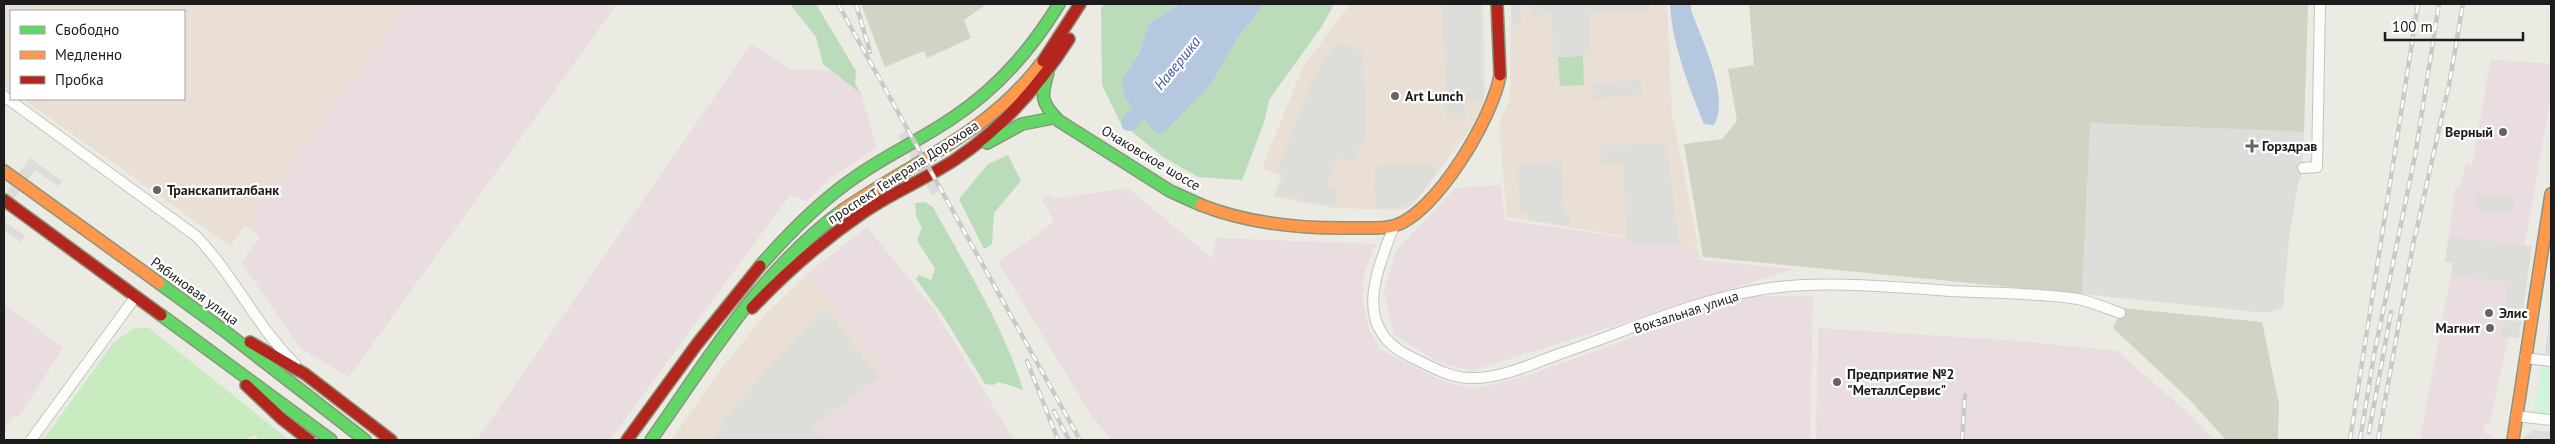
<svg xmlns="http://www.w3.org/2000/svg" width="2555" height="444" font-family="'PT Sans',sans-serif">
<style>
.residential{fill:#deddda}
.commercial{fill:#eadfd4}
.industrial{fill:#e9dde0}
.construction{fill:#d1d4c5}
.grass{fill:#c9ebc0}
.forest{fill:#bbdcba}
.park{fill:#d0f4dc}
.parking{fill:#ddddda}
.water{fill:#b6c8e0}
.pier{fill:#dcdcd9}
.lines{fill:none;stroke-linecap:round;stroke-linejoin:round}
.river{stroke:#b6c8e0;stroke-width:16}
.street-casing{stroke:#c3c3c0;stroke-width:12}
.fast-casing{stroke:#8b957c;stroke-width:14}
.slow-casing{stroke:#8b957c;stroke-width:14}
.jam-casing{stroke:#8b957c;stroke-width:14}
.street{stroke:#fcfcfb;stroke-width:10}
.fast{stroke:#63d668;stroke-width:11}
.slow{stroke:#ff974d;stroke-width:11}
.jam{stroke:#b3261e;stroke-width:11}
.rail-casing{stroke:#c9c9c8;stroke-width:4.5}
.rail{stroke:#fff;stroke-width:2.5;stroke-dasharray:8;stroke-linecap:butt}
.poi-dot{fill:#646462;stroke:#fff;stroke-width:2}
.labels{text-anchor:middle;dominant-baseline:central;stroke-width:4.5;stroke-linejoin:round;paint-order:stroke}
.poi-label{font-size:14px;font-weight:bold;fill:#1c1c1c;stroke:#fff;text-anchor:start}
.street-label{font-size:14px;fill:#1c1c1c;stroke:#fff}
.water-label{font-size:15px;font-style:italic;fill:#4554af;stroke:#fff}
</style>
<rect width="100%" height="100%" fill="#ebebe4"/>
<!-- residential -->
<g class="residential">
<path d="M2089,123L2304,132L2302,174L2298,184L2289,239L2283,308L2266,313L2082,294Z"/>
<path d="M2551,302V354L2545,353Z"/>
<path d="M2534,430L2551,432V440H2523L2524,437Z"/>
</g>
<!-- commercial -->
<g class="commercial">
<path d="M28,4H409L230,246L23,99H184V11H23Z"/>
<path d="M1350,4H1483L1485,94L1482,106L1466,135L1416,201L1406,209L1395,210L1333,208L1273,197L1281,176L1262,168L1303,67Z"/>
<path d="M1511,4H1667L1672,113L1698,245L1691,247L1507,217L1499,124L1510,98Z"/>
<path d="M11,27V91L4,86V37Z"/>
<path d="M808,273L886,375L815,428L830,440H671L724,365L762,318Z"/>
</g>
<!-- industrial -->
<g class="industrial">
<path d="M4,4H28L23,11H11V27L4,37Z"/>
<path d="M409,4H617L349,377L300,348L241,262L260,237L245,225Z"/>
<path d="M751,44L790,69L831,71L861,94L877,147L832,177L807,201L790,195L610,440H477Z"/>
<path d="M2491,59L2551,64V97L2507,344L2490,421L2484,428V433L2491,435V440H2420L2453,263L2445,262L2455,190L2461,185L2466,164L2472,165Z"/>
<path d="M1501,185L1505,220L1698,248L1700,260L1793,269L1472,371L1436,361L1394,335L1384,292L1396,251L1455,188Z"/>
<path d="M1128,188L1213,259L1216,238L1376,244L1364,274L1362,301L1370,331L1381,350L1438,379L1474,389L1530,375L1718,306L1757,296H1813L1810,440H1112L1091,415L998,262L1054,222L1042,199L1049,195L1052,199Z"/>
<path d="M867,227L936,312L1014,440H830L814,428L885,375L808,273Z"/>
<path d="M4,304L63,348L18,418L14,416L4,429Z"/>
<path d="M1818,328L2022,341L2117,351L2188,413L2215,440H1816Z"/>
</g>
<!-- construction -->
<g class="construction">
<path d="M861,4H987L964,20L971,38L927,58L924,51L885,67Z"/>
<path d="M1749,4H2308L2304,132L2090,123L2082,294L1703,257L1684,144L1722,139L1737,121L1728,69L1754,65Z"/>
<path d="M2122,308L2262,322L2279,404L2278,440H2226L2189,399L2113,328Z"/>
</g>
<!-- grass -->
<path class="grass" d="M135,328H149L289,440H260L254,435L243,440H43L114,342Z"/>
<!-- forest -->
<g class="forest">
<path d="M790,4H816L856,71L855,83L861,94L823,64L816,37Z"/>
<path d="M1105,4H1180L1149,23L1139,54L1122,79L1237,39L1264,4H1334L1322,26L1269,100L1264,123L1242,180L1198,177L1163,157L1120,122L1102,85L1101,7Z"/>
<path d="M1583,56L1584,85L1560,86L1558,57Z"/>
<path d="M1008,155L1021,181L994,213L992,244L984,249L959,199L988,164Z"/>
<path d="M925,202L933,207C965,266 1004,326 1023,390L999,382L993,385L985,384L943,316L916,279L919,275L931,280L935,269L917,240L922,228L916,216L915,203Z"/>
</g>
<!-- park -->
<path class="park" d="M2541,365L2551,366V414L2534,412Z"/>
<!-- parking -->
<g class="parking">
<path d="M1442,4H1480L1483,101H1464L1465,119H1447Z"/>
<path d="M1511,4H1520L1521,25L1512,26Z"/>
<path d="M1530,4H1650V10L1589,13L1591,55L1553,58L1552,14L1531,15Z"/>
<path d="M1338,42L1363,52L1366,131L1353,163L1338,158L1327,184L1340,190L1333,205L1276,195L1284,175L1277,172L1296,123L1319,67Z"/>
<path d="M1641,80L1642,95L1593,99L1592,84Z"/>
<path d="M1660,143L1667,149L1679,245L1627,242L1623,164H1601V146Z"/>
<path d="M1562,161L1564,209L1569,219L1568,226L1528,220V213L1520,210L1518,165Z"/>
<path d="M1436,164V174L1418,198L1400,208H1376L1375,166Z"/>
<path d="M2477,194L2515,198L2513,214L2475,210Z"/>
<path d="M2449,237L2532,246L2519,338L2500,336L2508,286L2504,285V282L2451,275L2453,263L2445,262Z"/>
<path d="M825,307L879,378L811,427L827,440H711L736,404Z"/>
</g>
<!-- water -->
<g class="water">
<path d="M1180,4H1264L1237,39L1210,85L1165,131L1157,134L1125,98L1122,79L1139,54L1149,23Z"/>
<path d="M1691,4V10C1701,38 1731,98 1714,125L1704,124C1689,87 1672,44 1670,4Z"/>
</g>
<!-- pier -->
<g class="pier">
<path d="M908,129L942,189L932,195L898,135Z"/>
<path d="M30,158L62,181L58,186L35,170L4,213V195Z"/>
<path d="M4,221L25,236L21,242L4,230Z"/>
</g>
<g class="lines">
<!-- river -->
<path class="river" d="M1129,123L1153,97"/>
<!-- street casing -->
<g class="street-casing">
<g id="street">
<path d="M4,96L196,236C234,275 256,326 295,364"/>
<path d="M2303,168L2317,167L2320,4"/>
<path d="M1394,226C1376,273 1351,329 1411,357C1430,366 1451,379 1473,378C1503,378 1534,363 1562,353C1627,331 1697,299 1764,289C1820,280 1893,287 1950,291C1990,293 2039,293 2078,299C2092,302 2106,308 2120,313"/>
<path d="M2525,358L2551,361"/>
<path d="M2516,416L2551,420"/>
<path d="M31,440L136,296"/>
</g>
</g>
<!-- fast casing -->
<g class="fast-casing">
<g id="fast">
<path d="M1048,72C1041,96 1040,102 1059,121L1170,191L1201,205"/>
<path d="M987,143L1022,124L1053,118"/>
<path d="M760,266C788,234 819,202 854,178C885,156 920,140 951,119C997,89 1031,50 1059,4"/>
<path d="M159,283L222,329L365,440"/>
<path d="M161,315L331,440"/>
<path d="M651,440C709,358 760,271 843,210"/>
</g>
</g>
<!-- slow casing -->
<g class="slow-casing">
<g id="slow">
<path d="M4,171L159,283"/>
<path d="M1201,205C1249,224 1304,229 1355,228C1367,228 1382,229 1393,226C1435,216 1494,115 1500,75"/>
<path d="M843,210C915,160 988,134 1043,61"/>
<path d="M2513,440L2551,194"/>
</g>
</g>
<!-- jam casing -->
<g class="jam-casing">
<g id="jam">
<path d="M1497,4L1500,75"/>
<path d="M1043,61L1080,4"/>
<path d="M4,200L161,315"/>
<path d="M752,308C786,272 823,240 864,212C893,192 926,179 956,159C1002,128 1039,86 1069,39"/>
<path d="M250,342L305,374L391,440"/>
<path d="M246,385L282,419L309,440"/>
<path d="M627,440L697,344L760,266"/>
</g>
</g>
<!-- street -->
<use href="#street" class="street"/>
<!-- fast -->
<use href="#fast" class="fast"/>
<!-- slow -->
<use href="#slow" class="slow"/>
<!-- jam -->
<use href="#jam" class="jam"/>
<!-- rail casing -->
<g class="rail-casing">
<g id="rail">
<path d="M838,4L1080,440"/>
<path d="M856,4L870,52"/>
<path d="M1027,361L1058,440"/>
<path d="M1054,411L1069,440"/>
<path d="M2369,432L2391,312"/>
<path d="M1962,440L1965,395"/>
<path d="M2350,440L2418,4"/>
<path d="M2360,440L2374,355L2415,156L2439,4"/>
<path d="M2378,440L2413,245L2449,85L2463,4"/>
</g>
</g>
<!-- rail -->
<use href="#rail" class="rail"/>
</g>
<!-- markers -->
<g class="poi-dot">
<circle cx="1395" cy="96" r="5"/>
<circle cx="2503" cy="132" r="5"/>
<path d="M2249.5 138.5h5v5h5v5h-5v5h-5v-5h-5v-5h5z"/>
<circle cx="157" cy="190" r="5"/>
<circle cx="2489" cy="313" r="5"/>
<circle cx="2490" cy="328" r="5"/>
<circle cx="1837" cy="382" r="5"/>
</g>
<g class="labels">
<!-- poi labels -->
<g class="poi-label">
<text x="1405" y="96">Art Lunch</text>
<text x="2493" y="132" text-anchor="end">Верный</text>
<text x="2262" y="146">Горздрав</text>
<text x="167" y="190">Транскапиталбанк</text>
<text x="2499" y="313">Элис</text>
<text x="2480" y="328" text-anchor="end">Магнит</text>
<text x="1847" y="374">Предприятие №2<tspan x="1847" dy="16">"МеталлСервис"</tspan></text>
</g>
<!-- street labels -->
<g class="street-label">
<text transform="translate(1151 158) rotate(31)">Очаковское шоссе</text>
<text transform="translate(903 172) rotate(-33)">проспект Генерала Дорохова</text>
<text transform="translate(195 291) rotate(36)">Рябиновая улица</text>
<text transform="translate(1686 312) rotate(-18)">Вокзальная улица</text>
</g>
<!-- water labels -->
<g class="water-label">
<text transform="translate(1177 63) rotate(-51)">Навершка</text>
</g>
</g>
<!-- border -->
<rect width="2555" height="444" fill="none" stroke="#1c1c1c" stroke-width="10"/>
<!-- legend -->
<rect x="10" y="10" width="175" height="90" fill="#ffffff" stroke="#a4a4a4"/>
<rect x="20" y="26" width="25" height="8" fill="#63d668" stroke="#a4a4a4"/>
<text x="55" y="35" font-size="15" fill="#1c1c1c">Свободно</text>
<rect x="20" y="51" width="25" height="8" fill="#ff974d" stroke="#a4a4a4"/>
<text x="55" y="60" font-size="15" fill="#1c1c1c">Медленно</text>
<rect x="20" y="76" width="25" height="8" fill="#b3261e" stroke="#a4a4a4"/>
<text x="55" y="85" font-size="15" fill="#1c1c1c">Пробка</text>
<!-- scale -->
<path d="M2385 32v8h138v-8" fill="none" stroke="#1c1c1c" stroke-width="2.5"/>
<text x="2392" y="32" font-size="15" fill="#1c1c1c" stroke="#ffffff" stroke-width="4" paint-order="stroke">100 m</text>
</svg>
